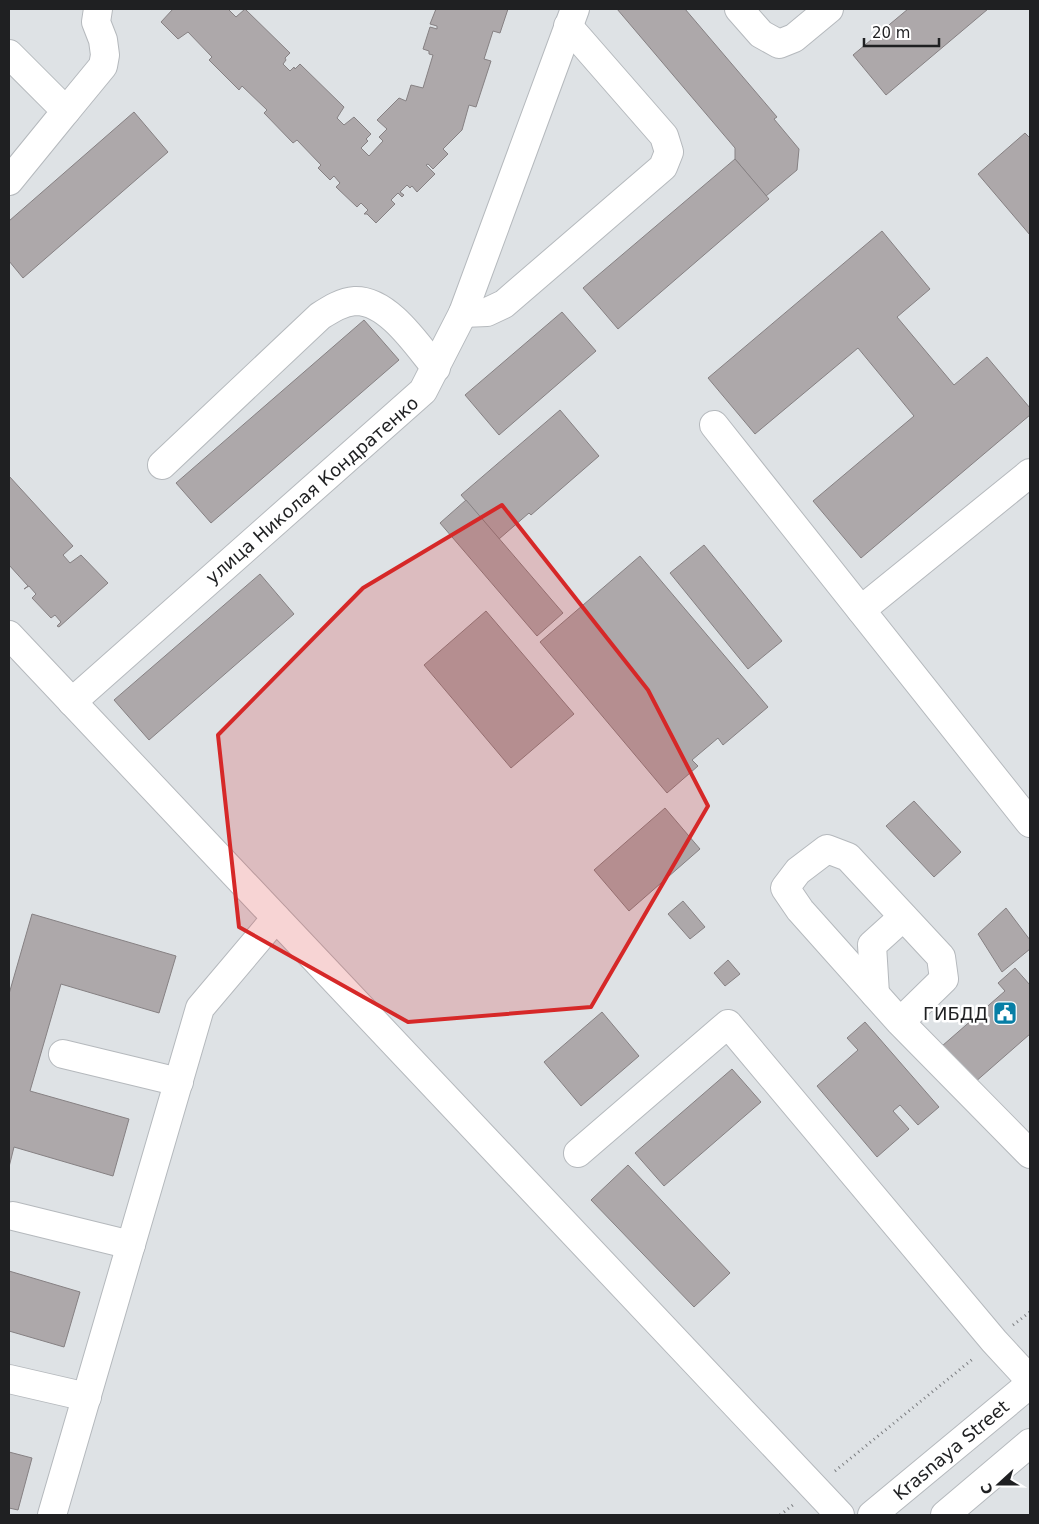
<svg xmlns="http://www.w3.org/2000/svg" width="1039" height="1524" font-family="'DejaVu Sans',sans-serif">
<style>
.building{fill:#ada8aa;stroke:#868183}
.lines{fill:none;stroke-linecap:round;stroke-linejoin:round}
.minor-casing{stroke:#b5b9bd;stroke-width:30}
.major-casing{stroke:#b5b9bd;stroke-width:30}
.path{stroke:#7a7c7f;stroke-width:3;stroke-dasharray:1 4;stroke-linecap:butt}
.minor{stroke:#fff;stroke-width:28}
.major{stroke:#fff;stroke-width:28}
.marked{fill:#d62828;fill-opacity:0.2;stroke:#d62828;stroke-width:4;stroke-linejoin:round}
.labels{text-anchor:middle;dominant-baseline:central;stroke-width:5;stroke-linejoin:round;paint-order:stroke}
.street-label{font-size:18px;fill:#1f2022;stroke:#fff}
.poi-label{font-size:18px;fill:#1f2022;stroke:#fff;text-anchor:end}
</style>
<rect width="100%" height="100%" fill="#dee2e5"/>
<!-- building -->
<g class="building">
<path d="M173,9H230L229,10L236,17L245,9L290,53L285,58L286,60L283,64L290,71L294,67L295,69L300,64L344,107L337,118L344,125L354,117L371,134L366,139L368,141L361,148L369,156L383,141L379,137L387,129L377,120L399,98L406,101L411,85L423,88L433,55L429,54V51L423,49L430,27L437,29V26L430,24L436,9H508L500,33L493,31L484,59L491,61L476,107L469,105L462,130L443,149L448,154L433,169L428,164L426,165L435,174L417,192L412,186L410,188L407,185L400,192L404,195L402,197L398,193L391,200L395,204L376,223L367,214H364L368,210L361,203L357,207L336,187L340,183L334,176L330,180L318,168L321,165L297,140L293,143L264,113L267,110L242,86L239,90L209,60L212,57L188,32L178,39L161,22Z"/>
<path d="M617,9H685L777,117L774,119L799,149L797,170L766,196L735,159V148Z"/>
<path d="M908,9H988L886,95L853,55Z"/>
<path d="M134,112L168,152L23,278L9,261V221Z"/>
<path d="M1025,133L1030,138V235L978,174Z"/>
<path d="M735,159L769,199L618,329L583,288Z"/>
<path d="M882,231L930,289L897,317L954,385L987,357L1030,408V415L861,558L813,501L914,416L858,348L755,434L708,378Z"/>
<path d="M562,312L596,351L499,435L465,395Z"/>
<path d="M364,320L399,360L211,523L176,483Z"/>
<path d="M560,410L599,456L531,515L529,513L499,539L461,495Z"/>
<path d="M9,476L73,546L63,555L70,563L81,555L108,583L59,627L57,626L61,622L55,615L51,618L32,598L36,594L29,586L24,589L28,586L9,565Z"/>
<path d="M466,500L563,613L537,636L440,523Z"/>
<path d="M704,545L782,641L748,669L670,573Z"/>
<path d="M640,556L768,707L723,745L718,738L692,760L698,766L667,793L540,642Z"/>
<path d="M260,574L294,614L149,740L114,700Z"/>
<path d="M486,611L574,714L511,768L424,665Z"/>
<path d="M914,801L961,852L934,877L886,826Z"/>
<path d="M665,808L700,849L629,911L594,870Z"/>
<path d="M683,901L705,927L690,939L668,914Z"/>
<path d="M1006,908L1030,940V949L1002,972L978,934Z"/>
<path d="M32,914L176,956L159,1013L61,984L30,1091L129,1119L113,1176L14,1147L9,1167V994Z"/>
<path d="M728,960L740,974L725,986L714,973Z"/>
<path d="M1015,968L1030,985V1034L974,1083L942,1046L1005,991L998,983Z"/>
<path d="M602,1012L639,1056L581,1106L544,1062Z"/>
<path d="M865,1022L939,1107L918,1125L900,1105L893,1111L909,1129L877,1157L817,1086L858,1050L847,1038Z"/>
<path d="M732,1069L761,1102L664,1186L635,1153Z"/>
<path d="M628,1165L730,1273L694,1307L591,1200Z"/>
<path d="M9,1271L80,1292L64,1347L9,1331Z"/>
<path d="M9,1452L32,1458L18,1510L9,1508Z"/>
</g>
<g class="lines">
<!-- minor casing -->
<g class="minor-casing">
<g id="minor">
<path d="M739,9L761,34L779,44L794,38L829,9"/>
<path d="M9,54L66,111L9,181"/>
<path d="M66,111L103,66L105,55L103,40L96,22L98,9"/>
<path d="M463,313L487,312L504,304L663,167L669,152L664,136L568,26"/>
<path d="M714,425L1030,823"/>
<path d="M162,465L320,316C331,309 342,302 355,301C388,300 417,345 436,368"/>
<path d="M861,610L1030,473"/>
<path d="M9,635L840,1515"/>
<path d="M72,702L423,391L463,313L575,9"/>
<path d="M875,994L872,945L903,917"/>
<path d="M900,1022L944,979L941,957L848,857L827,849L798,871L785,888L800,910L900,1022L1030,1154"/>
<path d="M63,1054L179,1082"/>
<path d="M578,1153L728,1024L994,1341L1030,1380"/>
<path d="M13,1216L131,1245"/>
<path d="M9,1379L87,1397"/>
<path d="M52,1515L200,1008L276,918"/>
</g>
</g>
<!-- major casing -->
<g class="major-casing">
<g id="major">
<path d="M872,1515L1030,1384"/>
<path d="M945,1515L1030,1443"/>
</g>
</g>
<!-- path -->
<g class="path">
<path d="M1013,1325L1030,1312"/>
<path d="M835,1471L974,1358"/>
<path d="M780,1515L793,1505"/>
</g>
<!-- minor -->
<use href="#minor" class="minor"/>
<!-- major -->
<use href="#major" class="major"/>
</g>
<!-- marked area -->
<path class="marked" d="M502,505L648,690L708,806L591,1007L408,1022L239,927L218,735L363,588Z"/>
<!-- icons -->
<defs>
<g id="civic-square" transform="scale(1.25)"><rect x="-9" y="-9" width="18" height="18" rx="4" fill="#077ea5" stroke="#fff"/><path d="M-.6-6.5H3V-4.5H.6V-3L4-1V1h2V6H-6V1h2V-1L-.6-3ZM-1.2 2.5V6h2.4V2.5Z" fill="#fff"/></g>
</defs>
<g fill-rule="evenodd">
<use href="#civic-square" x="1005" y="1013"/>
</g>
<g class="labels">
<!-- street labels -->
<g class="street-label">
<text transform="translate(312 490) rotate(-41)">улица Николая Кондратенко</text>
<text transform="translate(951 1450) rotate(-40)">Krasnaya Street</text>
</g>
<!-- poi labels -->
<g class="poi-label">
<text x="988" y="1013">ГИБДД</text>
</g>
</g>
<!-- border -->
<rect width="1039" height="1524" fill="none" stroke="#1f2022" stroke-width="20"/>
<!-- north arrow -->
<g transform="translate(999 1484) rotate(249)" stroke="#ffffff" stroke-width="4" paint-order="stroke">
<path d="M0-4L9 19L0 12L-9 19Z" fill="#1f2022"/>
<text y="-8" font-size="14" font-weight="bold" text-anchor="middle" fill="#1f2022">С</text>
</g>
<!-- scale -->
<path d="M864 38v8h75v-8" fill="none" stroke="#1f2022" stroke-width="2.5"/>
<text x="872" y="38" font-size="15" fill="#1f2022" stroke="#ffffff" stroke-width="4" paint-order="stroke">20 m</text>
</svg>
